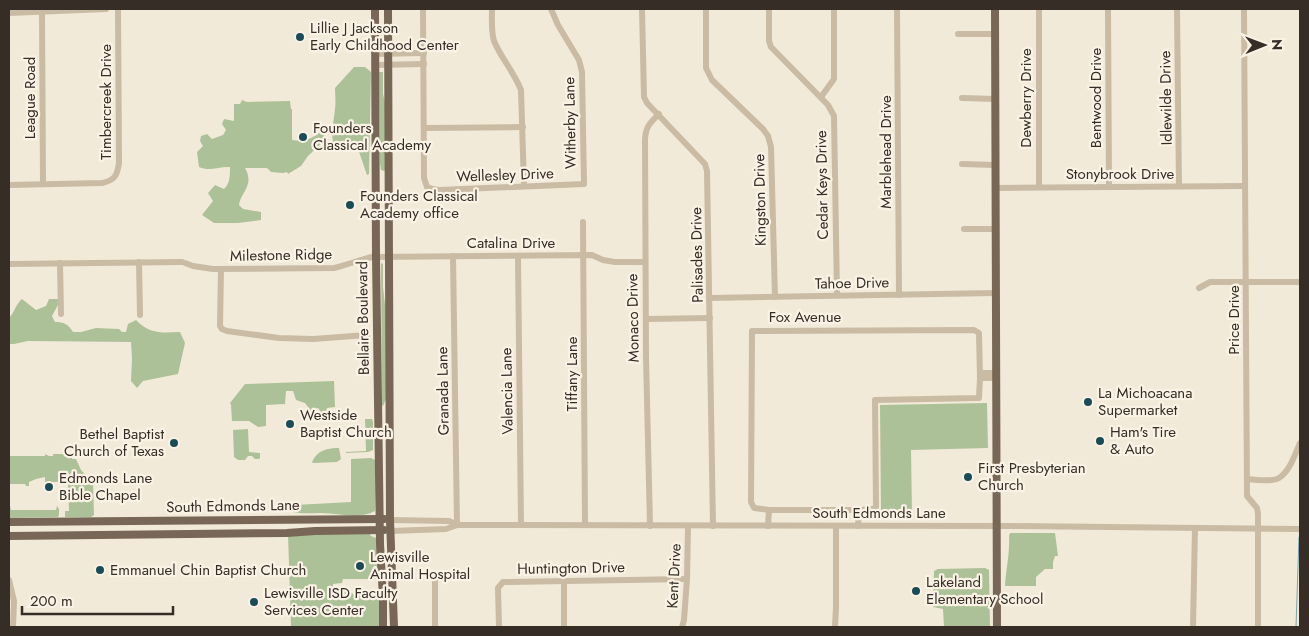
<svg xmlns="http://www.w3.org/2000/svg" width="1309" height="636" font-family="Jost,sans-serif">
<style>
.green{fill:#adc198}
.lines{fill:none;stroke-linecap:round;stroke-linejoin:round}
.stream{stroke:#77a5b0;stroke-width:1}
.minor{stroke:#cabba4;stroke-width:6}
.major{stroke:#786756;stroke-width:8}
.poi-dot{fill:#1a4b58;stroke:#faf3e5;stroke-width:2}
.labels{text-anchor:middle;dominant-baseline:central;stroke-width:4.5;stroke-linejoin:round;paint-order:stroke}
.poi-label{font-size:15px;fill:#352d26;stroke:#faf3e5;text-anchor:start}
.street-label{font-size:15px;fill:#352d26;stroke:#faf3e5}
</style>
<rect width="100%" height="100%" fill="#f2ead8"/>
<!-- green -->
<g class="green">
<path d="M354,67H365L371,72L369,174L367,175L356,143L333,142C331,131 334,120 335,109C336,102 335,95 335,88Z"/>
<path d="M379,72H383V94L386,106L385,170L384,171L381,170L380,164Z"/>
<path d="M242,100L247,102L290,101L291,109H292V140C306,142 311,139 322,131L324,134L325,140L308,156L301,166L288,174L287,172L283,173L271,172L267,168H245C246,170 248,173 248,176C251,187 240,195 239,205L243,209L261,212V220L238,223H214L202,215L213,201L208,193L215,185L224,189C230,184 230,175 230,167C220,166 210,172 199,167L197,152L203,146L200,141L201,136L207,134L212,139L223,135L226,130L222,124L224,119L234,121V104H240Z"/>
<path d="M381,263L383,264V287L386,313V399L383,406L382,405Z"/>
<path d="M22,299L36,310L46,306L49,299H58V305L52,316L55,322C64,322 68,324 73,332H81L96,328L119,329L122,332H126L128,324L136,320C149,334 162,333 180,332L185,343L178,374L143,381L137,388L131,381L132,358L131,342L28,341L14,344H9V318C15,312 15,305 22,299Z"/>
<path d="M334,381L335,407L327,408L326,413H321L319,409L318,408L311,411L305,403L296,400L293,391H286L285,404L266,405V426L258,427L249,421H232L231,405L230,403L245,384Z"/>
<path d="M987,403L988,448L911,450L912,515L881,514L880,405Z"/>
<path d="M365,419H372L373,422V450L368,452L346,453V452L366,451Z"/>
<path d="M248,429L249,452L260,453V458L259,459H255L252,456H248L245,460H238L234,457L233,430Z"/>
<path d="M339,448L341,459L337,462L313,463L312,462C317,450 328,448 339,448Z"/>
<path d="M45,454L49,456H53V454H72V459H76L81,470L93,483L94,515L91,517H65V511H69L68,482H45V477L36,479L29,482V486H26L25,484H9V456H45Z"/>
<path d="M371,458L375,460L376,463L375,511C359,520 338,513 321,513C311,513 302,514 293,512L292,507L295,505L351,502V459Z"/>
<path d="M9,506H10L11,510H56L57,506L59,509V515L58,517L9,518Z"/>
<path d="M351,533L370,534L371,536L376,538L379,579H343L342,583L333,584V589L350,591L353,594L371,593L373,591L379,592L380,627H291L288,534Z"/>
<path d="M1010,533H1055L1058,556H1055L1053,562V569H1045L1036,577V586H1005C1006,569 1010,553 1009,536Z"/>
<path d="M985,568L989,570L990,627H944L943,609L933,607L934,571L938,569Z"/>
</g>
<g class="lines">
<!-- stream -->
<path class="stream" d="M1296,627L1299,537"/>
<!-- minor -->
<g class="minor">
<path d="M423,9L424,178L427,187L433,189L439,190L584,184L582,72L579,60L558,25L551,9"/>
<path d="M492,9C492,19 491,31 494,41C501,58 514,72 521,90L524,186"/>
<path d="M642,9L644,97L647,103L705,164L707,171L713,526"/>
<path d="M706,9V68L712,80L763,129L768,136L771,147L775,297"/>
<path d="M769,9V41L771,47L828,105L834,116L837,295"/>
<path d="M897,9L899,295"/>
<path d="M1039,9V187"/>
<path d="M1108,9L1109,187"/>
<path d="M1177,9L1179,186"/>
<path d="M1244,9L1247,496L1257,508L1258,514V627"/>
<path d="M42,12L43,184"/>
<path d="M9,13L106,9"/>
<path d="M958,34H995"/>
<path d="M375,54L424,53"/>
<path d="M375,65L424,64"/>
<path d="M821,97L834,79V9"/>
<path d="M962,98L995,99"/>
<path d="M425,128L523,127"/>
<path d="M962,164L995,165"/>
<path d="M9,185L102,183C115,180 117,176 119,163L118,9"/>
<path d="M995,188L1245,186"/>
<path d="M583,222L585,525"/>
<path d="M964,229H996"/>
<path d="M453,256L457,525"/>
<path d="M518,256L521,525"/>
<path d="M139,262L140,315"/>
<path d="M60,263L61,314"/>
<path d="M185,263L193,266L213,269L334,268C347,265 359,260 372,257L592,255L603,260L615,262H645"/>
<path d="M9,264L182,262"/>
<path d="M221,269L220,326L222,329L227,331L279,338L313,339L367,335"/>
<path d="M1199,288L1210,282H1300"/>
<path d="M709,298L996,293"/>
<path d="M646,319L710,318"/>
<path d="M974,330L979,333L980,378L979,398L875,400L876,507L873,509L859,510H769L754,508L751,502L752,331Z"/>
<path d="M980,373H996"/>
<path d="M980,378H996"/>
<path d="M1247,479C1255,480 1272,482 1279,478C1290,471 1295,454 1300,443"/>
<path d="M390,520L449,521L457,525"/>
<path d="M650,526L646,357L645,139C646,126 650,123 659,114"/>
<path d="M768,526L769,510"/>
<path d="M858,526L859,510"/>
<path d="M391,531L446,529L457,525L1008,526L1300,529"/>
<path d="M9,580L14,601L13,627"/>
<path d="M435,581V627"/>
<path d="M499,627L498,588L503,582L687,579"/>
<path d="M564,627V582"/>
<path d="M682,627L684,620L687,579L688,526"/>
<path d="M835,627L836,607V526"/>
<path d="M1193,627L1195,528"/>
</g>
<!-- major -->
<g class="major">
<path d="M375,9L376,257L380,544L383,598V627"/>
<path d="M388,9L390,520L394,627"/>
<path d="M995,9L997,627"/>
<path d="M9,522L384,519"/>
<path d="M9,536L287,533L315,531L384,530"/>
</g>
</g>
<!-- markers -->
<g class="poi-dot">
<circle cx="300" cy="37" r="5"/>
<circle cx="303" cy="137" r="5"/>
<circle cx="350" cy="205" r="5"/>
<circle cx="1088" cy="402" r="5"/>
<circle cx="290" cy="424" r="5"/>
<circle cx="1100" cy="441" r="5"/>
<circle cx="174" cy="443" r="5"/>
<circle cx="968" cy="477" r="5"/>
<circle cx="49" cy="487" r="5"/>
<circle cx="360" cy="566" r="5"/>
<circle cx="100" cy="570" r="5"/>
<circle cx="916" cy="591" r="5"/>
<circle cx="254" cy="602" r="5"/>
</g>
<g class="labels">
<!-- poi labels -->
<g class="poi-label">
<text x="310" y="28">Lillie J Jackson<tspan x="310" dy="17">Early Childhood Center</tspan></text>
<text x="313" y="128">Founders<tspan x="313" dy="17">Classical Academy</tspan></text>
<text x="360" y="196">Founders Classical<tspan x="360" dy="17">Academy office</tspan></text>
<text x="1098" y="393">La Michoacana<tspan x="1098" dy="17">Supermarket</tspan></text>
<text x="300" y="415">Westside<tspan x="300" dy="17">Baptist Church</tspan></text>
<text x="1110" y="432">Ham's Tire<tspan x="1110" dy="17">&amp; Auto</tspan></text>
<text x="164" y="434" text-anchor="end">Bethel Baptist<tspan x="164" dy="17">Church of Texas</tspan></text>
<text x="978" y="468">First Presbyterian<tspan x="978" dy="17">Church</tspan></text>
<text x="59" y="478">Edmonds Lane<tspan x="59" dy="17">Bible Chapel</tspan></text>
<text x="370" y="557">Lewisville<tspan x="370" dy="17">Animal Hospital</tspan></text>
<text x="110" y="570">Emmanuel Chin Baptist Church</text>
<text x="926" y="582">Lakeland<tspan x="926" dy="17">Elementary School</tspan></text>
<text x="264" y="593">Lewisville ISD Faculty<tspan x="264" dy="17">Services Center</tspan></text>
</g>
<!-- street labels -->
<g class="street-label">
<text transform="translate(30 98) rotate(-90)">League Road</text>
<text transform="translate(1026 98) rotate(-90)">Dewberry Drive</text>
<text transform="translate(1096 98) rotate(-90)">Bentwood Drive</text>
<text transform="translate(1166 98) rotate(-91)">Idlewilde Drive</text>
<text transform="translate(106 102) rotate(-90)">Timbercreek Drive</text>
<text transform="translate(570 123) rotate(-91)">Witherby Lane</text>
<text transform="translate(886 152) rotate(-90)">Marblehead Drive</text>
<text x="1120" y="174">Stonybrook Drive</text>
<text transform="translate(505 175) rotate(-2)">Wellesley Drive</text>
<text transform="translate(822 185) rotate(-91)">Cedar Keys Drive</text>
<text transform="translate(760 200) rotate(-91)">Kingston Drive</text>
<text x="511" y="243">Catalina Drive</text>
<text transform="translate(281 255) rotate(-1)">Milestone Ridge</text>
<text transform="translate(697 255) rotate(-91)">Palisades Drive</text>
<text transform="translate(852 283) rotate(-1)">Tahoe Drive</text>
<text x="805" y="317">Fox Avenue</text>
<text transform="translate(363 318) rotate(-91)">Bellaire Boulevard</text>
<text transform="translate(633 318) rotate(-91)">Monaco Drive</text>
<text transform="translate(1234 320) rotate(-90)">Price Drive</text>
<text transform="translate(572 374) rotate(-90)">Tiffany Lane</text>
<text transform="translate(443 391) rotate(-91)">Granada Lane</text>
<text transform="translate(507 391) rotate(-91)">Valencia Lane</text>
<text transform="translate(233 506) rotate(-1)">South Edmonds Lane</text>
<text x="879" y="513">South Edmonds Lane</text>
<text transform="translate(571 568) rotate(-1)">Huntington Drive</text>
<text transform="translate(674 576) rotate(-87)">Kent Drive</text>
</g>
</g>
<!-- border -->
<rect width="1309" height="636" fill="none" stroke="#352d26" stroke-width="20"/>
<!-- north arrow -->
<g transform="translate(1264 45) rotate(89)" stroke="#faf3e5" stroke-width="4" paint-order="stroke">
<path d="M0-4L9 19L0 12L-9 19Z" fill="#352d26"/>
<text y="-8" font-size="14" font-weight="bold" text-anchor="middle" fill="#352d26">N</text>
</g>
<!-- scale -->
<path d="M22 606v8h151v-8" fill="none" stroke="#352d26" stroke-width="2.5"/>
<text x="30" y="606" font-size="15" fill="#352d26" stroke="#faf3e5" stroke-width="4" paint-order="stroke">200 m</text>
</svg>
